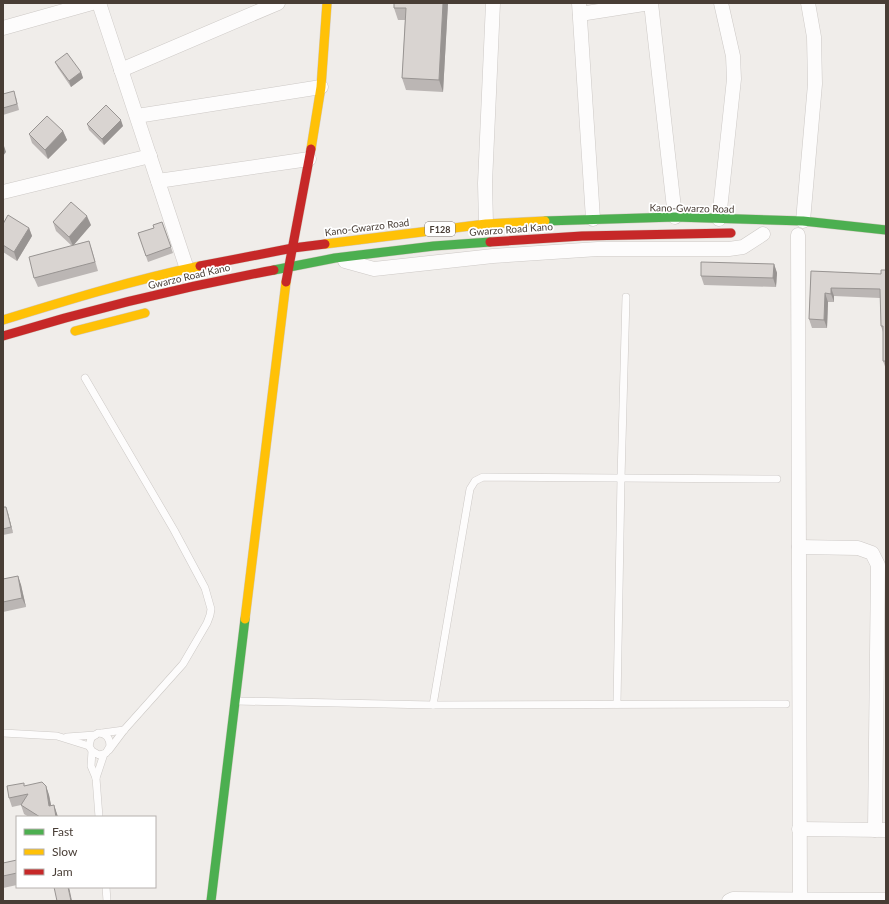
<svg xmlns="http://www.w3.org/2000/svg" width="889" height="904" font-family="Lato,sans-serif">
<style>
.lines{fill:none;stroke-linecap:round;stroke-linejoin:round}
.lane-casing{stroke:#cdc9c6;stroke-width:8}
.street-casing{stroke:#cdc9c6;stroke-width:15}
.fast-casing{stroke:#d2cac1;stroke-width:10}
.slow-casing{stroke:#d2cac1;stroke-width:10}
.jam-casing{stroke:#d2cac1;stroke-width:10}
.lane{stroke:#fdfcfc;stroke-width:7}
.street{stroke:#fdfcfc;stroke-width:14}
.fast{stroke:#4caf50;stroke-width:9}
.slow{stroke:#ffc107;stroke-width:9}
.jam{stroke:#c62828;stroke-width:9}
.wall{fill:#bbb6b4}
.shaded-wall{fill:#989492}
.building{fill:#d9d4d1;stroke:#989492}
.labels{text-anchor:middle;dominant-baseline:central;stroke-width:3.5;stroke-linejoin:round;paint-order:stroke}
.shield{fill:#fff;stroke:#7f7772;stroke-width:1}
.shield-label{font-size:9px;font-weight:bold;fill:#483d35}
.street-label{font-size:10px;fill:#483d35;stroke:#fff}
</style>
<rect width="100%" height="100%" fill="#f0edea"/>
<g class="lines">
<!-- lane casing -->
<g class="lane-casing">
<g id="lane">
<path d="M85,378L174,530L205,588L211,609L210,615L207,623L183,664L124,730L109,750"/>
<path d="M236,701L433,705L786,704"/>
<path d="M617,704L621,478L626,297"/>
<path d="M433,705L470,489L475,481L483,477L777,479"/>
<path d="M3,733L57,736L89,746"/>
<path d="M102,733L124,730"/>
<path d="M67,737L95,735"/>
<path d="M92,751L99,755L106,753L110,746C110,738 106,733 98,733L91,738L89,746L92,751L91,766L96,778L99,817"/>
<path d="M96,778L104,754"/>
<path d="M106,887L107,901"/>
</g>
</g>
<!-- street casing -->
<g class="street-casing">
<g id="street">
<path d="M99,3L187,269"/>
<path d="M579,3L593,219"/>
<path d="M651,3L675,217"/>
<path d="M580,14L650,3"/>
<path d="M3,28L92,3"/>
<path d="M121,70L278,3"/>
<path d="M137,116L321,87"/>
<path d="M158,181L309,159"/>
<path d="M3,192L150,156"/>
<path d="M719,219L734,79L733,56L721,3"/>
<path d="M803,221L815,84L814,37L808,3"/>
<path d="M486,224L485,183L493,3"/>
<path d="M798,235L800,899"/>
<path d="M345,261L374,269L493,256L598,249H729L743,247L763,234"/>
<path d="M799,547L858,548L872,553L878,565L875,830"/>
<path d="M799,829L886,830"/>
<path d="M729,901L733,899L886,900"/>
</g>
</g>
<!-- fast casing -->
<g class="fast-casing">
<g id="fast">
<path d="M545,221L675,217L803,221L886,230"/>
<path d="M274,270L335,258L434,246L490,242"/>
<path d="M211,901L245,619"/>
</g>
</g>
<!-- slow casing -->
<g class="slow-casing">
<g id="slow">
<path d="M311,149L321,87L327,3"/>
<path d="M325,244L486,224L545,221"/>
<path d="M3,320C68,300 133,280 200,266"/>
<path d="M75,331L145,313"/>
<path d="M245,619L286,282"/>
</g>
</g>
<!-- jam casing -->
<g class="jam-casing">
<g id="jam">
<path d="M490,242L582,236L731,233"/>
<path d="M200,266L293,248L325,244"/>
<path d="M286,282L311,149"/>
<path d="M3,336C92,309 183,287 274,270"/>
</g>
</g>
<!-- lane -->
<use href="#lane" class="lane"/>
<!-- street -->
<use href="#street" class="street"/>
<!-- fast -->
<use href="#fast" class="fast"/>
<!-- slow -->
<use href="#slow" class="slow"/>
<!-- jam -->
<use href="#jam" class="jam"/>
</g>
<!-- wall -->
<g class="wall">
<path d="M394,3H448L443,92L406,90L402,78L405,20H398L394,8Z"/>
<path d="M55,62L81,72L83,78L71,87L58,68Z"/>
<path d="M3,94L16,97L19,110L3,115Z"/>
<path d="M87,124L123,126L104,145L89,130Z"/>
<path d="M63,131L67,140L48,159L32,143L29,134Z"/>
<path d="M53,222L91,225L73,245L89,241L92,250L98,271L38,287L34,278L72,246L56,231Z"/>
<path d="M162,222L173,253L148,262L138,233L154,228Z"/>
<path d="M3,224L29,228L32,236L17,261L3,252Z"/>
<path d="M774,264L777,273L776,287L704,285L701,276Z"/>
<path d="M886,270V369L883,361V332L881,326L880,298L834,296V302H828L827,328H812L809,319L811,271L881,274Z"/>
<path d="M3,507L8,513L13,533L3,535Z"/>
<path d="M18,576L21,585L26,607L3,612V579Z"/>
<path d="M25,786H46L49,795L51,805H54L58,817H29L24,814L21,805L12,807L9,798Z"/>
<path d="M17,860V885L3,888V863Z"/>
</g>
<!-- shaded-wall -->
<g class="shaded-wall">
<path d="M443,3H448L443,92L439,80Z"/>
<path d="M81,72L83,78L71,87L69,81Z"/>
<path d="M121,120L123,126L104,145L102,139Z"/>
<path d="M63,131L67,140L48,159L45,150Z"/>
<path d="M4,146L6,152L3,156V148Z"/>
<path d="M87,216L91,225L73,246L69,237Z"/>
<path d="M29,228L32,236L17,261L14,252Z"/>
<path d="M774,264L777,273L776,287L773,278Z"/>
<path d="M831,288L834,296V302L831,294Z"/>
<path d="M825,293L828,302L827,328L824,320Z"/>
<path d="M6,507L8,513L13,533L11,527Z"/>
<path d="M18,576L21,585L26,607L22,598Z"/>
<path d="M46,786L49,795L53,815L49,806Z"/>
<path d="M54,805L58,817H56Z"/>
<path d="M68,887H69L72,901H71Z"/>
</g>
<!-- building -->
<g class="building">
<path d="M394,3H443L439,80L402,78L406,8H394Z"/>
<path d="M67,53L81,72L69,81L55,62Z"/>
<path d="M14,91L17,104L3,108V94Z"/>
<path d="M106,105L121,120L102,139L87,124Z"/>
<path d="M47,116L63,131L45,150L29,134Z"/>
<path d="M71,202L87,216L69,237L53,222Z"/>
<path d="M8,215L29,228L14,252L3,245V224Z"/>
<path d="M162,222L171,247L146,256L138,233L154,228L153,225Z"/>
<path d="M89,241L95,262L34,278L29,257Z"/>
<path d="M701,262L774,264L773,278L701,276Z"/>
<path d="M881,270H886V361H883V326H881L880,289L831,288V294L825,293L824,320L809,319L811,271L881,274Z"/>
<path d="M3,507H6L11,527L3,529Z"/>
<path d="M18,576L22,598L3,602V579Z"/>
<path d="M42,782L46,786L49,806L54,805L56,817H40L21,805L28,794L9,798L7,786L24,783V786Z"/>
<path d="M17,860V873L3,876V863Z"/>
<path d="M54,887H68L71,901H57Z"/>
</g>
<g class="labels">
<!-- shield labels -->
<rect class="shield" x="425" y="222" width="30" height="14" rx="3"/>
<g class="shield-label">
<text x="440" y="229">F128</text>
</g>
<!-- street labels -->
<g class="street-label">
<text transform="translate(692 208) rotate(1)">Kano-Gwarzo Road</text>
<text transform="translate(367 227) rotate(-7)">Kano-Gwarzo Road</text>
<text transform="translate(511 229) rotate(-4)">Gwarzo Road Kano</text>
<text transform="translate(189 276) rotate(-13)">Gwarzo Road Kano</text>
</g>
</g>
<!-- border -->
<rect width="889" height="904" fill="none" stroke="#483d35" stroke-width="8"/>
<!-- legend -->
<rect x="16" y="816" width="140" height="72" fill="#ffffff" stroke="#b6b1ae"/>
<rect x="24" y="829" width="20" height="6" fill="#4caf50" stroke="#b6b1ae"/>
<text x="52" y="836" font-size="12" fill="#483d35">Fast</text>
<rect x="24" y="849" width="20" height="6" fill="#ffc107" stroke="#b6b1ae"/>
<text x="52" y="856" font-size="12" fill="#483d35">Slow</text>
<rect x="24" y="869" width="20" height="6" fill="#c62828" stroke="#b6b1ae"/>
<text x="52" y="876" font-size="12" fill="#483d35">Jam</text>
</svg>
